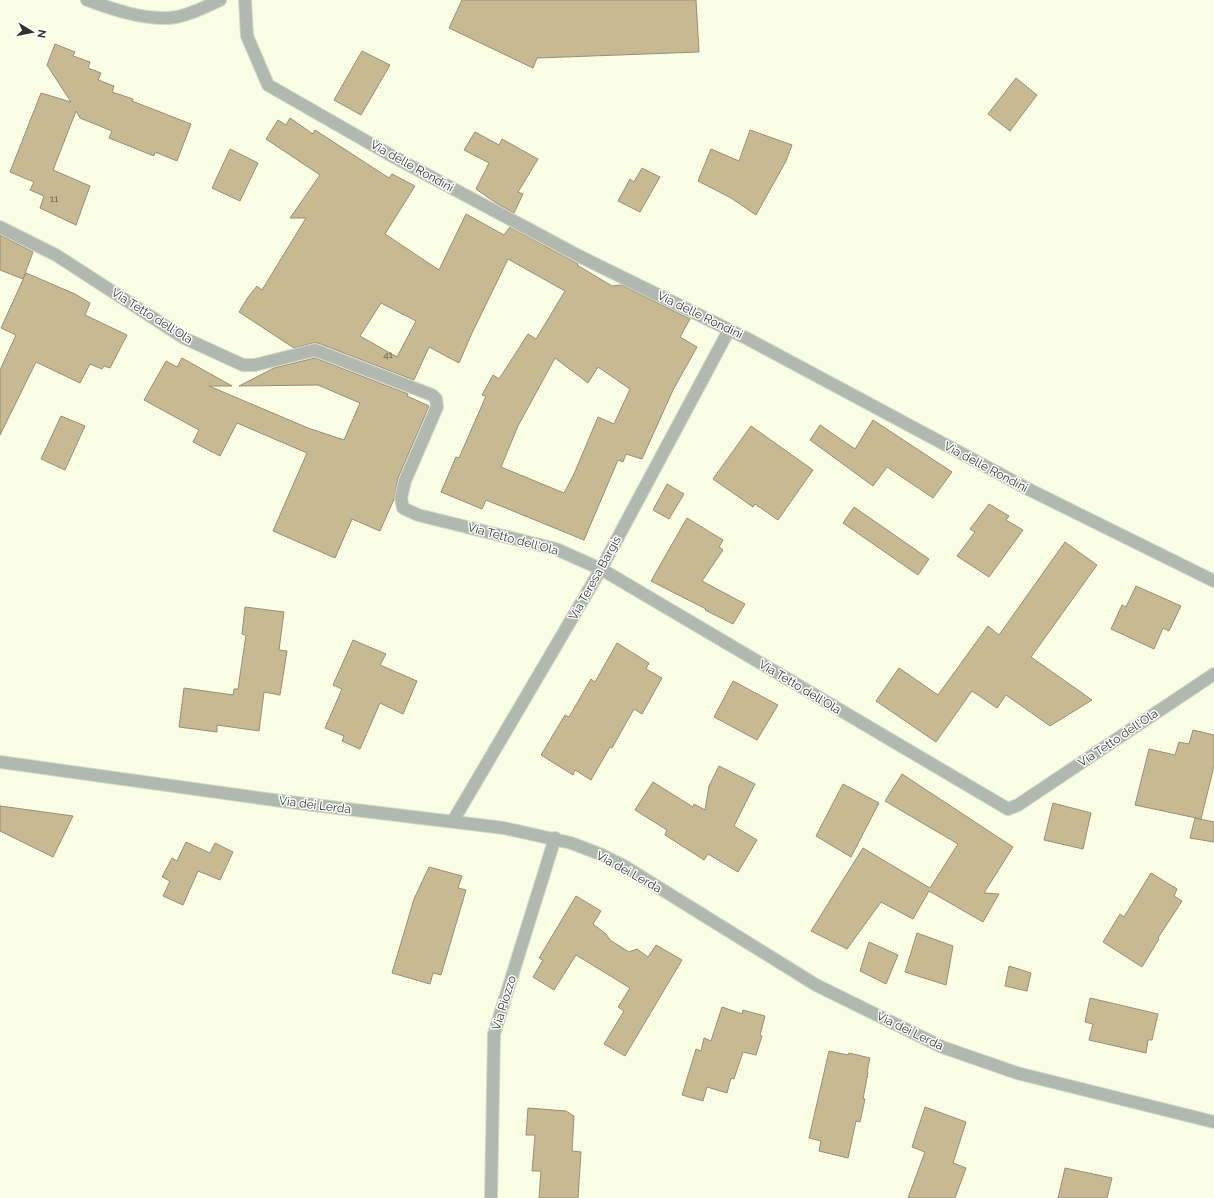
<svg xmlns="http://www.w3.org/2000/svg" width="1214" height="1198" font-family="Raleway,sans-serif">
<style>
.building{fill:#c7b992;stroke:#968e78;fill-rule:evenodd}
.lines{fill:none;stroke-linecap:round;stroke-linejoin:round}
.minor-casing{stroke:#d4d9c3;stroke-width:14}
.minor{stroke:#b1b8b0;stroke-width:12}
.labels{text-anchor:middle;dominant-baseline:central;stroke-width:3;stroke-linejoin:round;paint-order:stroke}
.number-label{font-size:10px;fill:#565444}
.street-label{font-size:12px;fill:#31332a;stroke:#fff}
</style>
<rect width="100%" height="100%" fill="#f8fde4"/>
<!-- building -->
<g class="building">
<path d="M462,0H696L699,52L537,58L533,68L449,28Z"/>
<path d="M55,44L75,52L73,56L90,62L88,68L101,73L98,80L114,86L112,92L133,99L132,101L191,124L177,161L155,152L154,156L109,138L112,131L80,118L76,111L53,170L90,186L76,225L40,208L44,196L30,190L34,182L10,172L41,93L71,102L47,65Z"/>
<path d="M362,51L390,65L361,115L334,100Z"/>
<path d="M1016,78L1037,95L1010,131L988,114Z"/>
<path d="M290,118L313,134L315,130L389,178L392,174L415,186L385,234L439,270L466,214L504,235L510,227L578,264L577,265L612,286L622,285L690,319L680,337L697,347L673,390L642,459L626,454L623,462L618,460L584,540L486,500L482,509L441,492L456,457L459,458L486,396L482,395L493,375L499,379L528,334L536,339L565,291L508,259L472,333L459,363L429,347L414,380L318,343H313L294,348L239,312L248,297L257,286L262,290L306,218H290L320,175L266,139L278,120L286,125ZM381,303L416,321L397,357L360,336ZM555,358L588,383L598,367L630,389L614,424L598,417L574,474L564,493L501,467L518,426Z"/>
<path d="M750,130L792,145L786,161L756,215L731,198L698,181L711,149L739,161Z"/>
<path d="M475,132L499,145L502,139L538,159L518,192L523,194L514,213L496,203L476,189L489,163L464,150Z"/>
<path d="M230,149L258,163L240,201L212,188Z"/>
<path d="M642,168L660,177L640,212L618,201L630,179L634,182Z"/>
<path d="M0,235L33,252L23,279L0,270Z"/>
<path d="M26,273L75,294L90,303L85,315L127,335L110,368L104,366L102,369L90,364L80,383L36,362L0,435V370L16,335L1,328Z"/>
<path d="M182,358L232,386H209L308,428L344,440L360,403L318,385L239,386L274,368L315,358L408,394L407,396L429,406L398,478L394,499L380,531L352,519L335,558L273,531L307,453L237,423L220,456L193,442L199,430L144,400L166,361L177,367Z"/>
<path d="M61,416L85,426L65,470L41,459Z"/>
<path d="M873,420L952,472L933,498L887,467L873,486L810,440L820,425L855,449Z"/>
<path d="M751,426L813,470L778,520L755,504L753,507L713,479Z"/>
<path d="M667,484L684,494L669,519L653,510Z"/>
<path d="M989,504L1009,516L1006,520L1023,530L989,577L957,556L975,532L970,529Z"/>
<path d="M854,507L929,559L918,575L843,523Z"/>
<path d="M687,518L723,540L719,547L723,550L702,581L745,604L733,624L705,610L706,609L651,581Z"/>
<path d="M1065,542L1097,565L1031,657L1092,700L1050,726L1006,695L997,708L972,691L936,742L876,701L899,668L938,695L988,626L999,635Z"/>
<path d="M1136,586L1181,606L1169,631L1163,628L1154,649L1111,629L1122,605L1126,607Z"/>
<path d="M245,607L284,612L279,650L287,651L280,695L264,692L259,731L217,725V732L179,727L184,688L233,695L234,689H238L246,635L242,634Z"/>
<path d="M353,640L386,654L380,665L417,681L403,714L380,703L360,749L342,741L344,736L325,728L342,689L333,685Z"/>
<path d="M617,643L649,663L646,669L662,678L642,714L634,709L612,748L610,747L591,780L575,770L573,775L541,755L565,715L569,717L591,679L595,682Z"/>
<path d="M733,681L778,705L757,740L714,717Z"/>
<path d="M1193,730L1214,735V766L1201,819L1135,805L1149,749L1175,755L1179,742L1189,744Z"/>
<path d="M719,766L755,784L734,826L757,840L738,872L708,854L704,860L665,835L667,830L635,810L653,782L693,807L694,804L705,810L709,786Z"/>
<path d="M902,774L1013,847L984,893L999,894L983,922L929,891L913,919L881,902L847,949L811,931L863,848L930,888L958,844L885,801Z"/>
<path d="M843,784L879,803L851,857L816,836Z"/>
<path d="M1053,803L1091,813L1083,849L1044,840Z"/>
<path d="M0,806L73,816L53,857L0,831Z"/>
<path d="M1195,818L1214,822V842L1190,838Z"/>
<path d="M186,842L210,853L215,843L233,852L220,880L198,871L183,905L163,896L170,881L162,877L172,858L177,861Z"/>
<path d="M429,867L462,876L458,888L466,890L441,975L433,973L430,984L392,973L414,899Z"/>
<path d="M1151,873L1177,889L1174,896L1182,901L1158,938L1159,939L1142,967L1103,942L1120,914L1124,917Z"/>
<path d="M576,896L601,911L593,924L606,934L610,940L629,952L637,949L648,957L656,945L682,960L625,1056L604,1044L624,1011L618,1007L630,988L576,955L554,990L533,977L543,960L539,958Z"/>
<path d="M917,933L953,946L946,985L905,972Z"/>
<path d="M869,942L898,955L886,984L860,971Z"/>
<path d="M1009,966L1031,973L1027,991L1005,986Z"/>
<path d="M1090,998L1158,1014L1152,1040H1148L1146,1053L1089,1040L1093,1024L1085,1022Z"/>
<path d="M722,1007L742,1014L743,1010L765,1016L760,1035L762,1036L756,1055L743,1052L734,1079L731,1078L727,1093L707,1087L703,1101L682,1095L696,1049L701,1051L704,1038L711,1041Z"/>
<path d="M829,1051L848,1055L849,1053L870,1058L867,1072H868L863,1099H865L860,1122L856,1121L848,1158L819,1151L821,1141L809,1138Z"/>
<path d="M925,1107L966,1122L953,1163L966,1168L955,1198H908L925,1152L912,1147Z"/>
<path d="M528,1108L566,1111L574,1116L572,1151L581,1152L578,1198H539L541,1171H532L535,1135H526Z"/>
<path d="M1065,1168L1112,1178L1107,1198H1058Z"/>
</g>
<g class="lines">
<!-- minor casing -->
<g class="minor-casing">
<g id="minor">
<path d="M87,0C113,9 139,19 168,18C183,18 206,7 220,0"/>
<path d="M245,0L247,36L268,85L392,156L579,256L748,339L1028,489L1214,581"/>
<path d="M0,227L56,255L184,338L243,365H255L315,350L432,395L436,399L437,407L405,481L401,498L403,508L418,515L556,549L601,569L1008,809L1018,805L1214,674"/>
<path d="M0,762L281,801L504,828L571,843L600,854L624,866L816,985L942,1047L1017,1073L1214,1122"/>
<path d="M453,821L601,569L729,330"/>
<path d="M491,1198L494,1034L555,838"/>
</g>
</g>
<!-- minor -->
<use href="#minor" class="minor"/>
</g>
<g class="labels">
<!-- number labels -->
<g class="number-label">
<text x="54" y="198">11</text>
<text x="388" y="354">41</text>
</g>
<!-- street labels -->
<g class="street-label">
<text transform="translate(412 166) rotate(29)">Via delle Rondini</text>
<text transform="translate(700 315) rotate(26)">Via delle Rondini</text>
<text transform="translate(152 316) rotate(32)">Via Tetto dell'Ola</text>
<text transform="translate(986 467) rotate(28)">Via delle Rondini</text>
<text transform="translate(513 539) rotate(15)">Via Tetto dell'Ola</text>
<text transform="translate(595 578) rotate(-61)">Via Teresa Bargis</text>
<text transform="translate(800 687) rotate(31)">Via Tetto dell'Ola</text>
<text transform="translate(1118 738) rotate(-34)">Via Tetto dell'Ola</text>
<text transform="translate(315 805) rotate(7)">Via dei Lerda</text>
<text transform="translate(629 872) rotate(29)">Via dei Lerda</text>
<text transform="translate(504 1003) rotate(-73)">Via Piozzo</text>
<text transform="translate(910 1031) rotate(26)">Via dei Lerda</text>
</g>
</g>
<!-- north arrow -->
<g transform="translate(32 32) rotate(100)" stroke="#ffffff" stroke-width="3" paint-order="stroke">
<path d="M0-3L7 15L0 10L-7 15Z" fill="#31332a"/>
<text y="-6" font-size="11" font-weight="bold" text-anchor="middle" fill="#31332a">N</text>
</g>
</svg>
